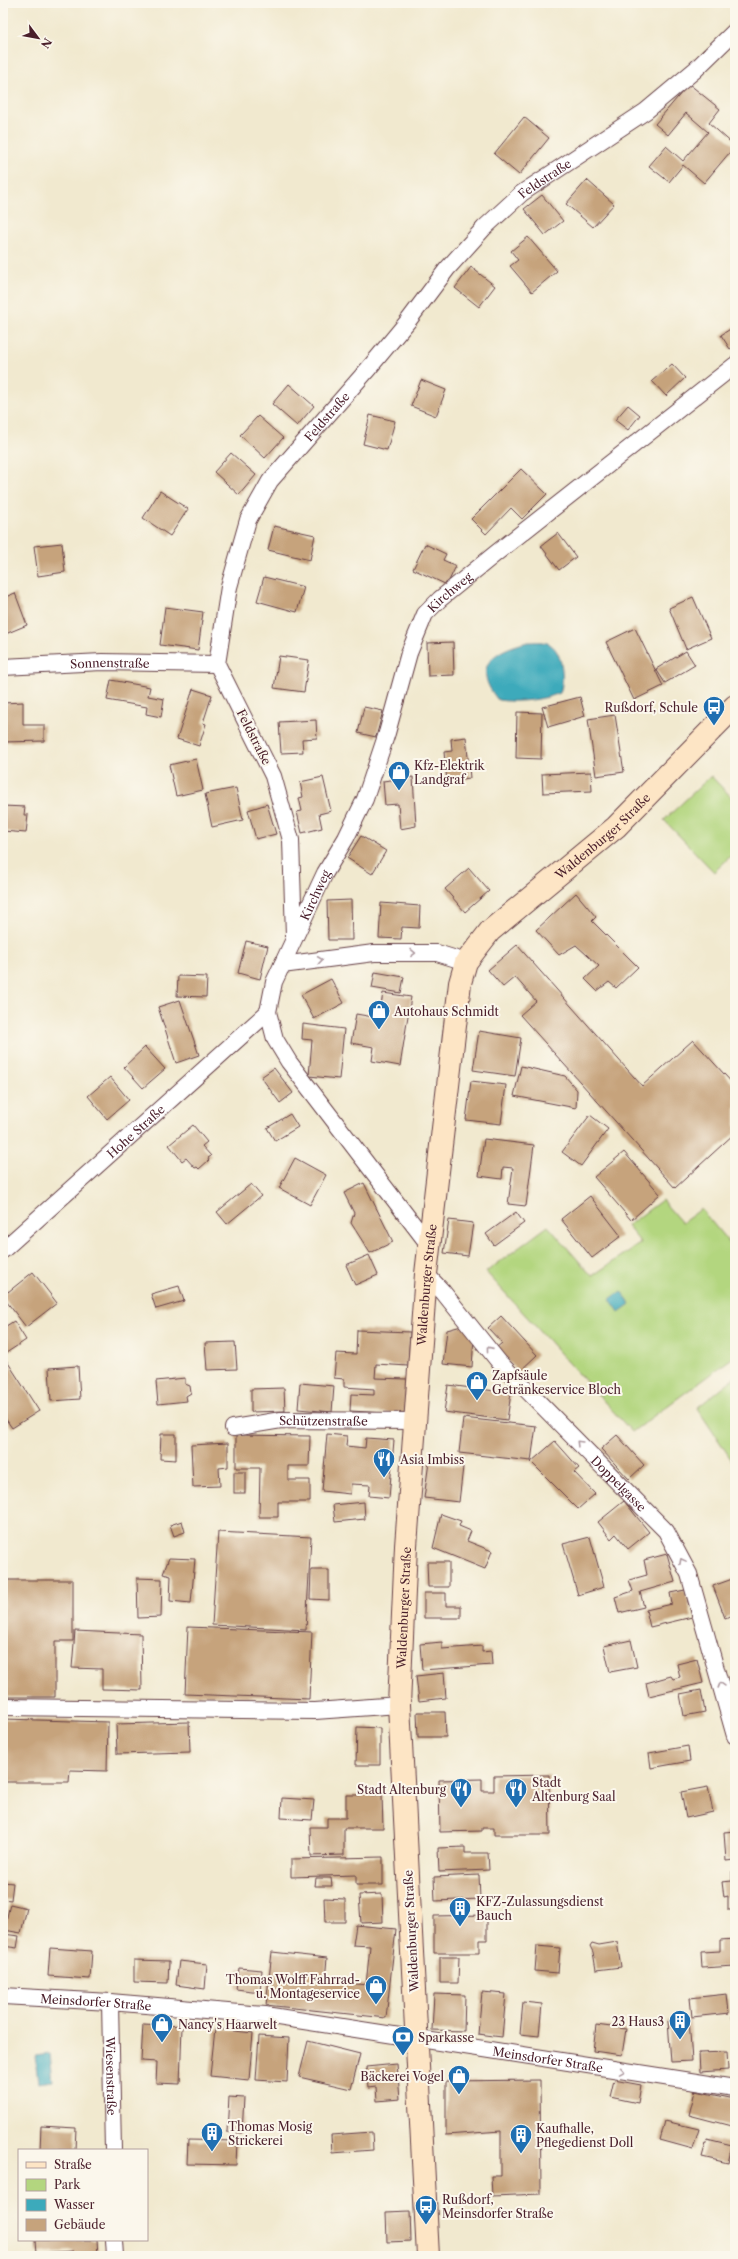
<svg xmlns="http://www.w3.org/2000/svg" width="738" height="2259" font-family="'Libre Caslon Text',serif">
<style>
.green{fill:#b3d67f;stroke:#7e7a55}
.water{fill:#3caabb;stroke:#436473}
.building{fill:#c6a37c}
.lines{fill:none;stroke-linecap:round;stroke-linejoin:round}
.street-casing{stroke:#633d44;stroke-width:18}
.secondary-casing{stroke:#633d44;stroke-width:24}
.street{stroke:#fff;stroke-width:16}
.secondary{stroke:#fde5c5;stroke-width:22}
.oneway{stroke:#ae9aa0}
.labels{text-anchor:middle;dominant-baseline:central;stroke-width:4;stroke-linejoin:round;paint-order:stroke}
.street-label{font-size:12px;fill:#4a1f2b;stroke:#fbf7ec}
.poi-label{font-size:12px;fill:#4a1f2b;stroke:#fbf7ec;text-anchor:start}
</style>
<rect width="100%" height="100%" fill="#fbf7ec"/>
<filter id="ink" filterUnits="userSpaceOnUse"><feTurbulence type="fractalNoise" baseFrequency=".025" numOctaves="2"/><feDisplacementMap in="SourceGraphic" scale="8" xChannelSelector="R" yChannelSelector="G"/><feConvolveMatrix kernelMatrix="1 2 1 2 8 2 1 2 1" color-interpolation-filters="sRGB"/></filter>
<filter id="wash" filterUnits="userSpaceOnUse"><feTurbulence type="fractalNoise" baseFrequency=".012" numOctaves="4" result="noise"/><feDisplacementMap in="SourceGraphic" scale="16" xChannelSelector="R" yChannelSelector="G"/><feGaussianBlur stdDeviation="0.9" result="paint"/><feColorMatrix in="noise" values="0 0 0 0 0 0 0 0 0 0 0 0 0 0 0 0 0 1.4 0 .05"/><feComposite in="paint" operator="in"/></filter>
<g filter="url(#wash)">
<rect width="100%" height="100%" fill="#f1e9cf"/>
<!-- green -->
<g class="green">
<path d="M711,776L735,801V852L714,872L664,820Z"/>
<path d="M662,1200L682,1223L701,1209L735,1250V1356L632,1432L486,1272L548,1226L592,1276L641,1243L627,1226Z"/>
<path d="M735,1377V1465L697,1408Z"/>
</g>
<!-- water -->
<g class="water">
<path d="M528,642C533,642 542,641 547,643C563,648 565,680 560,693C543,700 517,703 498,700C470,666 494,650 528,642Z"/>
<path d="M621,1291L630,1304L619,1312L610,1299Z"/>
<path d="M50,2054L53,2081L38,2083L35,2056Z"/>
</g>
<g id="blocks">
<!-- building -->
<g class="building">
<path d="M689,84L720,109L709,123L735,146L704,183L683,165L669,182L649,166L666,146L683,161L708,132L686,113L668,135L655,124Z"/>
<path d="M524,117L549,138L519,175L494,154Z"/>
<path d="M587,180L614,204L593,227L566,204Z"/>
<path d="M542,195L563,221L545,235L524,209Z"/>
<path d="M528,237L557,271L532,292L510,266L518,260L511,251Z"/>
<path d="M471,267L495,286L479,307L455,288Z"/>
<path d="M735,326V346L730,349L721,335Z"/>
<path d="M672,364L685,378L666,396L652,381Z"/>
<path d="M421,380L446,390L436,416L411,406Z"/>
<path d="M289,384L314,406L297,426L272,404Z"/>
<path d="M628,405L640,415L628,430L615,420Z"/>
<path d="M370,415L395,421L387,450L363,444Z"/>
<path d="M258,416L283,438L265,458L240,435Z"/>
<path d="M231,453L256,475L239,495L214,472Z"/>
<path d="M521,469L547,494L522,519L511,508L486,534L471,519Z"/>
<path d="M160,491L188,509L170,536L143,518Z"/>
<path d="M274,526L315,535L310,560L268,550Z"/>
<path d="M558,533L576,557L559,570L541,546Z"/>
<path d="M62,543L65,572L38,576L34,546Z"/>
<path d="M425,544L446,554L443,560L456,566L447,585L413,569Z"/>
<path d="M264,577L304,587L297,612L257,601Z"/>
<path d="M15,593L27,625L3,635V598Z"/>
<path d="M693,597L711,638L686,649L669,608Z"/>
<path d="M165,607L203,612L198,650L160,645Z"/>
<path d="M635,628L663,686L634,700L606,642Z"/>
<path d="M453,642L454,675L428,676L427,643Z"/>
<path d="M686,651L695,665L665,683L656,669Z"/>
<path d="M279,656L309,660L304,692L274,688Z"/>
<path d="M111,680L150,687L148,696L164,699L161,717L146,714L147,707L107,700Z"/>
<path d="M193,689L212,695L203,723L206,724L199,746L177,739Z"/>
<path d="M580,697L585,716L548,727L542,707Z"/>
<path d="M23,702V725H44V741L3,742V703Z"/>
<path d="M364,707L383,711L376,737L358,733Z"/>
<path d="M517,712L542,713L541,759L516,758Z"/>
<path d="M615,715L624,772L596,776L588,719Z"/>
<path d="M316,720L317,738L302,739L303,752L281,753L279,722Z"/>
<path d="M466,737L470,778L447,781L444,752L452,751L451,739Z"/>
<path d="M196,759L203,790L176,796L169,765Z"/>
<path d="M591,772L592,791L543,793L542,774Z"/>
<path d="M323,777L331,811L319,814L322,828L302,833L297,812L302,811L299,798L303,797L300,782Z"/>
<path d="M413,777L416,826L400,829L398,804L385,805L383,781Z"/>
<path d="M236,788L243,820L212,827L205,794Z"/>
<path d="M267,804L276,834L256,839L248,810Z"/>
<path d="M3,806L25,807L24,815H28L26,833L3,831Z"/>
<path d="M361,836L386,851L372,874L347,858Z"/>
<path d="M469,868L489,891L465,912L445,889Z"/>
<path d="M576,893L596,917L592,921L638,967L616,988L609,982L597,991L585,979L599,966L576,945L559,955L536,930Z"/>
<path d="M351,900L352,940H328L327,901Z"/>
<path d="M381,903L420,906L419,928L402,927L401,939L379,938Z"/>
<path d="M246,941L268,946L260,979L238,973Z"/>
<path d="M517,945L642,1086L693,1040L735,1086V1133L675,1188L520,1015L536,1001L515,977L503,987L488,970Z"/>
<path d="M375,972L404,977L401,993L372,988Z"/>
<path d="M178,976L207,977L206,997L177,996Z"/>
<path d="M331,979L344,1003L314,1019L301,995Z"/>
<path d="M383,993L411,997L400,1066L372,1061L374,1047L351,1043L356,1014L379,1018Z"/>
<path d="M180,1000L199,1055L176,1063L158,1007Z"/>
<path d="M303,1024L344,1029L339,1079L309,1076L312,1040L302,1039Z"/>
<path d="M479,1031L521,1038L515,1076L473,1070Z"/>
<path d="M145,1047L165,1069L143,1088L124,1067Z"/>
<path d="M521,1066L565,1076L577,1090L576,1108L514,1096Z"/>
<path d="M274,1068L293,1093L280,1103L261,1077Z"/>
<path d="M110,1077L129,1100L107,1119L88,1096Z"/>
<path d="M471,1081L506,1085L501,1124L466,1120Z"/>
<path d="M290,1114L298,1127L275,1141L267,1128Z"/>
<path d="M590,1115L608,1129L581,1166L562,1152Z"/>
<path d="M193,1125L207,1142L202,1146L211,1156L208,1158L209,1160L199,1169L197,1167L195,1168L186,1158L182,1161L169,1145Z"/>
<path d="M484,1139L534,1145L526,1206L508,1204L513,1168L503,1167L502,1179L479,1176Z"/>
<path d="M624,1152L660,1194L631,1220L594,1177Z"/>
<path d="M295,1158L326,1175L310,1205L279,1188Z"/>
<path d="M364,1183L393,1242L370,1253L351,1223L354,1213L344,1193Z"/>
<path d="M251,1184L261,1196L227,1224L217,1212Z"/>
<path d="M590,1196L621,1236L592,1258L561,1219Z"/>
<path d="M516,1212L524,1223L494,1245L486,1234Z"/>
<path d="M449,1220L473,1223L468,1256L444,1253Z"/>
<path d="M369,1255L378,1275L355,1285L346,1265Z"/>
<path d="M33,1272L57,1303L26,1327L3,1297V1285L8,1292Z"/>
<path d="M179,1286L184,1301L156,1309L151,1294Z"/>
<path d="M501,1316L537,1355L519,1372L496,1348L502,1343L488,1328Z"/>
<path d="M14,1321L26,1340L3,1355V1328Z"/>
<path d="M465,1325L474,1336L472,1367L443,1364L447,1330Z"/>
<path d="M357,1330L410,1332L408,1366L376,1364L375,1378L407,1379L405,1414L350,1411L351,1394L374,1395V1389L344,1387V1379L334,1378L336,1353L356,1354Z"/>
<path d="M235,1342L237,1369L207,1370L205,1343Z"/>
<path d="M3,1355L39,1411L12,1428L3,1415Z"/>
<path d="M78,1366L80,1399L51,1401L49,1368Z"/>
<path d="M185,1378V1384L190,1386L191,1393L186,1396L187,1401L158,1404L156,1381Z"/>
<path d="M300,1383L334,1386L332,1412L298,1409Z"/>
<path d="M448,1385L511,1393L507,1420L444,1412Z"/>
<path d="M284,1388L285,1411L251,1412V1389Z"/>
<path d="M463,1418L536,1426L531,1461L459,1453Z"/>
<path d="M161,1434H176V1460L160,1459Z"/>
<path d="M327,1434L347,1436L346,1446L365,1448L366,1438L394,1440L389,1498L369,1496L370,1485L351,1484L350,1494L322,1491Z"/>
<path d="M236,1435L310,1436L309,1466H288V1480H310V1502H278V1517H259L260,1468H236Z"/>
<path d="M617,1435L644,1465L629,1479L601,1449Z"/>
<path d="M555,1441L579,1468L574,1472L595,1494L578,1509L531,1462Z"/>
<path d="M228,1443V1467L219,1468L220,1486L193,1487L191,1445Z"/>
<path d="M429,1462L463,1467L459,1502L424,1498Z"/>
<rect x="234" y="1472" width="11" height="21"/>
<path d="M624,1501L649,1532L628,1549L616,1534L611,1539L598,1522Z"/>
<path d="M364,1502L365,1519L335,1522L333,1505Z"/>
<path d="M441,1514L461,1521L459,1526L471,1531L467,1541L492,1551L485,1569L433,1548Z"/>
<path d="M182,1521L185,1532L174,1536L170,1525Z"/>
<path d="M218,1532L311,1537L306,1630L212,1625Z"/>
<path d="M590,1537L604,1587L578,1595L563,1544Z"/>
<path d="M667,1554L675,1582L640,1592L644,1607L619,1613L615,1597L633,1591L629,1580L647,1575L644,1560Z"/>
<path d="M169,1558L195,1559L191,1603L170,1601L171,1576L163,1574Z"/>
<path d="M427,1562H449V1587H428Z"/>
<path d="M311,1570H329V1600L310,1599Z"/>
<path d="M137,1578L162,1579L161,1617L138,1618Z"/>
<path d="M735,1578V1614L725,1618L713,1586Z"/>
<path d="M3,1580H73V1641H55V1697H3Z"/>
<path d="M685,1590L692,1617L650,1627L646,1610L672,1604L670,1593Z"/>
<path d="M424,1593H446V1606H461V1618H424Z"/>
<path d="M188,1627L312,1632L309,1699L185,1694Z"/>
<path d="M75,1631L141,1634L142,1690L102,1689V1669L72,1668Z"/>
<path d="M631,1640L637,1667L610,1672L604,1646Z"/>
<path d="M442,1642V1649L482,1646V1652L491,1651L492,1665L422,1670L420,1644Z"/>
<path d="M697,1659L703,1683L649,1696L646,1683L671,1676L673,1679L680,1677L677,1664Z"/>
<path d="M444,1673L446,1698L419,1701L416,1676Z"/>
<path d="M701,1690L705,1712L684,1716L680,1694Z"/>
<path d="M417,1712H445L446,1737H418Z"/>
<path d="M3,1719L108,1722L107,1771L70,1770L69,1782H3Z"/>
<path d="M189,1722L190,1752L117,1754L116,1724Z"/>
<path d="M357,1727L380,1728V1765H356Z"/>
<path d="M688,1746L690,1761L651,1768L649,1753Z"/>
<path d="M549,1775L550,1835H494V1828H482V1831L440,1832L439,1780L482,1779V1791H494V1776Z"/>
<path d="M708,1787L713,1812L686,1818L681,1792Z"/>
<path d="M346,1795H382L383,1828H344V1855L311,1856L310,1827H327V1818H346Z"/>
<path d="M282,1798L314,1800L312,1820L281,1818Z"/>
<path d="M735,1831V1860L726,1861L724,1832Z"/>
<path d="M465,1847V1853H488L489,1870L439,1872L438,1848Z"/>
<path d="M383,1857V1885H356V1875L291,1877V1859Z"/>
<path d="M732,1871H735V1910H728V1896L724,1897L722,1882L732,1881Z"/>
<path d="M479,1875L480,1899L435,1901L434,1877Z"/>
<path d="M316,1878H331L332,1886H315Z"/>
<path d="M3,1882L13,1883L11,1900L3,1899Z"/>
<path d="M382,1894L383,1922L361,1923L359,1895Z"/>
<path d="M324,1898L345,1899V1922H325Z"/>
<path d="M10,1904L27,1908L21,1933L4,1930Z"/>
<path d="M487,1915V1940H479V1953H434V1916Z"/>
<path d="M356,1925L396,1929L386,2018L266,2005L272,1952L327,1958L325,1980L366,1985L370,1946L353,1945Z"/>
<path d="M3,1934L19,1936L17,1948L3,1946Z"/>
<path d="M735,1939V1966L702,1968L701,1952L720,1951V1940Z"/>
<path d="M617,1942L621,1967L596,1970L593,1952L590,1946L592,1943L599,1945Z"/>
<path d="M537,1946L560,1948L558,1973L535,1971Z"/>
<path d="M50,1948L92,1951L90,1979L48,1976Z"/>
<path d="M440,1957H459L458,1983H440Z"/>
<path d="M134,1960L169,1961L168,1983L134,1982Z"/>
<path d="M179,1961L207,1964L205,1989L176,1985Z"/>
<path d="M239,1968L262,1970L260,1992L236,1989Z"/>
<path d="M482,1992L506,1994L502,2037L478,2034Z"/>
<path d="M434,1994L465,1995L464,2031L432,2030Z"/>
<path d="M727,1994L729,2013L692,2017L690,1998Z"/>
<path d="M523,2002L542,2004L539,2036L520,2034Z"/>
<path d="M732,2016H735V2034H734Z"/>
<path d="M689,2019L692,2061L671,2062L668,2021Z"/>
<path d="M143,2024L182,2026L180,2084L156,2083L157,2062L141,2061Z"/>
<path d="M596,2025L626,2029L622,2055L593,2051Z"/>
<path d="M215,2029L253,2033L249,2080L210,2076Z"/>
<path d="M259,2036L289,2038L287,2082L256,2080Z"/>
<path d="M308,2041L360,2054L351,2089L299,2077Z"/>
<path d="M727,2052L728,2070L700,2072L699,2053Z"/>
<path d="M397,2064L400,2099L377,2101L376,2087L368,2088L366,2067Z"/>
<path d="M540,2080L541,2194L492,2196L491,2176H501V2131L446,2135V2081Z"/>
<path d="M614,2080L641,2085L638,2103L610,2097Z"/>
<path d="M695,2091L735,2099V2127L689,2115Z"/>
<path d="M229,2097L244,2098L242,2133L227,2132Z"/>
<path d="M665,2121L699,2129L693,2149L660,2140Z"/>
<path d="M41,2126L76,2128L75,2150H40Z"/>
<path d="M372,2132L373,2150L332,2153L331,2135Z"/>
<path d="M707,2139L732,2145L728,2163L702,2157Z"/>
<path d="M188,2140L237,2141L236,2165L187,2164Z"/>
<path d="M410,2211L411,2241L387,2242L386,2212Z"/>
<path d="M35,2240H97L98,2256H73V2251L36,2253Z"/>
</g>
</g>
</g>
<g filter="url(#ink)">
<use href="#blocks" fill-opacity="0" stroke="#633d44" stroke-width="1"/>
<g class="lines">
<!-- street casing -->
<g class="street-casing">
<g id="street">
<path id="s1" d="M3,667L102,662L217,664"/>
<path id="s2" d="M294,936L291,840L273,776L217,664L229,587L248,520L270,481L369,368L408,321L447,269L484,228L522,193L646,111L695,70L735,31"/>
<path d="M282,965L374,953H437L466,962"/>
<path id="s3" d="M429,1245L289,1062L275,1039L268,1012L274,982L325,873L346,838L365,799L387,733L409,653L425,614L440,599L495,554L735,365"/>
<path id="s4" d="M3,1250L268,1012"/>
<path id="s5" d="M426,1274L443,1292L499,1362L666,1531L689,1574L735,1736"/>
<path id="s6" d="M233,1428L281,1420L414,1421"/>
<path d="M3,1707L315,1711L399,1705"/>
<path id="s7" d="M3,1996L110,2002L265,2015L735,2088"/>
<path id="s8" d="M110,2002L113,2150"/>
<path d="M114,2240L115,2256"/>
</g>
</g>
<!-- secondary casing -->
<g class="secondary-casing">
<g id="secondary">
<path id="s9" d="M428,2256L399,1705L406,1546L426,1274L460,983L466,962L490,931L616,827L735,706"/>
</g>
</g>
<!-- street -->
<use href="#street" class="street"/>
<!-- secondary -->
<use href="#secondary" class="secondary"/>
</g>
<!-- one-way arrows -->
<defs><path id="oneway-chevron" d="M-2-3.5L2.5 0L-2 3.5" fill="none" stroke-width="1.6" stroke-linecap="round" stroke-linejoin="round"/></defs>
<g class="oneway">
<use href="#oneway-chevron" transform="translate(413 953) rotate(1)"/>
<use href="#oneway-chevron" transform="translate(320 960) rotate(-8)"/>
<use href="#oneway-chevron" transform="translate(489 1349) rotate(-129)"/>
<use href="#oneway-chevron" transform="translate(579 1443) rotate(-135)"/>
<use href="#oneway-chevron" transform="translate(682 1561) rotate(-118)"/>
<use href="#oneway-chevron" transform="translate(721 1685) rotate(-106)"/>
<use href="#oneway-chevron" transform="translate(622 2071) rotate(9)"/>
</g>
</g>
<!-- icons -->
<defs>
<g id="bus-pin" transform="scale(1.15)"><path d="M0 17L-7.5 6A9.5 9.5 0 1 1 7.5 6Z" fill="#1f6fb2" stroke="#fbf7ec"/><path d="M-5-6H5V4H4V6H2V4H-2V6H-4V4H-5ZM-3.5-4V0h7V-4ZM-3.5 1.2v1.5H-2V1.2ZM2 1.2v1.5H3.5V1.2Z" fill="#fff"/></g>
<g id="shop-pin" transform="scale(1.15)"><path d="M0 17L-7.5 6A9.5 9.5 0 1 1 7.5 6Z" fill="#1f6fb2" stroke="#fbf7ec"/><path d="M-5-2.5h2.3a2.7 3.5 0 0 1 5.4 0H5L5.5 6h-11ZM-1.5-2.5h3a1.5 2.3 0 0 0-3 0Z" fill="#fff"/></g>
<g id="restaurant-pin" transform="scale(1.15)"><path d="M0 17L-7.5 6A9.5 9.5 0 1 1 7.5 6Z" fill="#1f6fb2" stroke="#fbf7ec"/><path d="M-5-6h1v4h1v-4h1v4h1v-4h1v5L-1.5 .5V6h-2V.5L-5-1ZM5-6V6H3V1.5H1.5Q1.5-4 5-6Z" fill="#fff"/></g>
<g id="building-pin" transform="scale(1.15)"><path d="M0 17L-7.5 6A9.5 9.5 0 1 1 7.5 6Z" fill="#1f6fb2" stroke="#fbf7ec"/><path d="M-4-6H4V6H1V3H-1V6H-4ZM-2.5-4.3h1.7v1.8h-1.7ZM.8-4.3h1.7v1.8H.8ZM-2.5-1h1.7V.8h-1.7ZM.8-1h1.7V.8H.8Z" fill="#fff"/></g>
<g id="bank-pin" transform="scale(1.15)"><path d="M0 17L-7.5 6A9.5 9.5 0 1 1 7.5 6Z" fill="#1f6fb2" stroke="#fbf7ec"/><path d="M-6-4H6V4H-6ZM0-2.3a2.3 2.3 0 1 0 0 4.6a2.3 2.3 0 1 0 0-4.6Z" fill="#fff"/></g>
</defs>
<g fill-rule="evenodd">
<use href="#bus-pin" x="714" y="707"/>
<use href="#shop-pin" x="399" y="772"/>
<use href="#shop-pin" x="379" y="1011"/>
<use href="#shop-pin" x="477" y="1382"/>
<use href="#restaurant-pin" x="384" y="1459"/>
<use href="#restaurant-pin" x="461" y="1789"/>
<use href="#restaurant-pin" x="516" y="1789"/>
<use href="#building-pin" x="460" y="1908"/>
<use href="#shop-pin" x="376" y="1986"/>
<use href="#building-pin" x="680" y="2021"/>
<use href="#shop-pin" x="162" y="2024"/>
<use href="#bank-pin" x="403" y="2037"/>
<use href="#shop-pin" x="459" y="2076"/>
<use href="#building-pin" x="212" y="2133"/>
<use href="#building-pin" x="521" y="2135"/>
<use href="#bus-pin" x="426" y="2206"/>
</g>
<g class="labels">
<!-- street labels -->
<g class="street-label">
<text stroke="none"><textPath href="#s2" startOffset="890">Feldstraße</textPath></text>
<text stroke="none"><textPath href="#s2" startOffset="566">Feldstraße</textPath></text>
<text stroke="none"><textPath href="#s3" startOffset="748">Kirchweg</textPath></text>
<text stroke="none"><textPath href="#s1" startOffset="107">Sonnenstraße</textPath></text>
<text transform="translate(254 737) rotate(63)">Feldstraße</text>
<text stroke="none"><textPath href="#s9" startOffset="1485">Waldenburger Straße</textPath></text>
<text stroke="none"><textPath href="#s3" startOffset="412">Kirchweg</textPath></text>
<text stroke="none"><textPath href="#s4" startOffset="178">Hohe Straße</textPath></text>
<text stroke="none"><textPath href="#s9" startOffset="973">Waldenburger Straße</textPath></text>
<text stroke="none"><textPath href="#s6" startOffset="91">Schützenstraße</textPath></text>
<text stroke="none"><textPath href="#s5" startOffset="285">Doppelgasse</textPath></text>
<text stroke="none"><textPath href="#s9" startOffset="649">Waldenburger Straße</textPath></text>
<text transform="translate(411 1931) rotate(-93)">Waldenburger Straße</text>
<text stroke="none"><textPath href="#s7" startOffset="93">Meinsdorfer Straße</textPath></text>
<text stroke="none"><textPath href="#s7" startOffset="549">Meinsdorfer Straße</textPath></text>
<text stroke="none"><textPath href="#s8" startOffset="74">Wiesenstraße</textPath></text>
</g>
<!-- poi labels -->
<g class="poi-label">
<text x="698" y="707" text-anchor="end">Rußdorf, Schule</text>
<text x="414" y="765">Kfz-Elektrik<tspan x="414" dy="14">Landgraf</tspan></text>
<text x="394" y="1011">Autohaus Schmidt</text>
<text x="492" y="1375">Zapfsäule<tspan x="492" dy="14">Getränkeservice Bloch</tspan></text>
<text x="400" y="1459">Asia Imbiss</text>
<text x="532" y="1782">Stadt<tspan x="532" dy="14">Altenburg Saal</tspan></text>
<text x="446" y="1789" text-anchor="end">Stadt Altenburg</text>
<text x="476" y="1901">KFZ-Zulassungsdienst<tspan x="476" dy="14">Bauch</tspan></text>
<text x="360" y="1979" text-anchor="end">Thomas Wolff Fahrrad-<tspan x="360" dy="14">u. Montageservice</tspan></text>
<text x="664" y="2021" text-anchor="end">23 Haus3</text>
<text x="178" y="2024">Nancy's Haarwelt</text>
<text x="418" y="2037">Sparkasse</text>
<text x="444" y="2076" text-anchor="end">Bäckerei Vogel</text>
<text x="228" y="2126">Thomas Mosig<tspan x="228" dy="14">Strickerei</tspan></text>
<text x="536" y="2128">Kaufhalle,<tspan x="536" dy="14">Pflegedienst Doll</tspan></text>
<text x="442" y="2199">Rußdorf,<tspan x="442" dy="14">Meinsdorfer Straße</tspan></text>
</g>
</g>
<!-- margin -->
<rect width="738" height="2259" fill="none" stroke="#fbf7ec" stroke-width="16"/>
<!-- legend -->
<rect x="18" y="2149" width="130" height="92" fill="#fbf7ec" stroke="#b4a19f"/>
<rect x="26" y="2162" width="20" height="6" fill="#fde5c5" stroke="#b4a19f"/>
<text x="54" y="2169" font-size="12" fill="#4a1f2b">Straße</text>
<rect x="26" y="2179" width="20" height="12" fill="#b3d67f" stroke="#b4a19f"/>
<text x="54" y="2189" font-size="12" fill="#4a1f2b">Park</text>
<rect x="26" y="2199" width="20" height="12" fill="#3caabb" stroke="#b4a19f"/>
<text x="54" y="2209" font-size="12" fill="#4a1f2b">Wasser</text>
<rect x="26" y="2219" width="20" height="12" fill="#c6a37c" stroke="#b4a19f"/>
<text x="54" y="2229" font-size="12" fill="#4a1f2b">Gebäude</text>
<!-- north arrow -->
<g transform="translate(38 38) rotate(122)" stroke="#fbf7ec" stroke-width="3" paint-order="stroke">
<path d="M0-3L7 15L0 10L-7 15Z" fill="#4a1f2b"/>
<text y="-6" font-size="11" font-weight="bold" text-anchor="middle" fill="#4a1f2b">N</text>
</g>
</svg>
